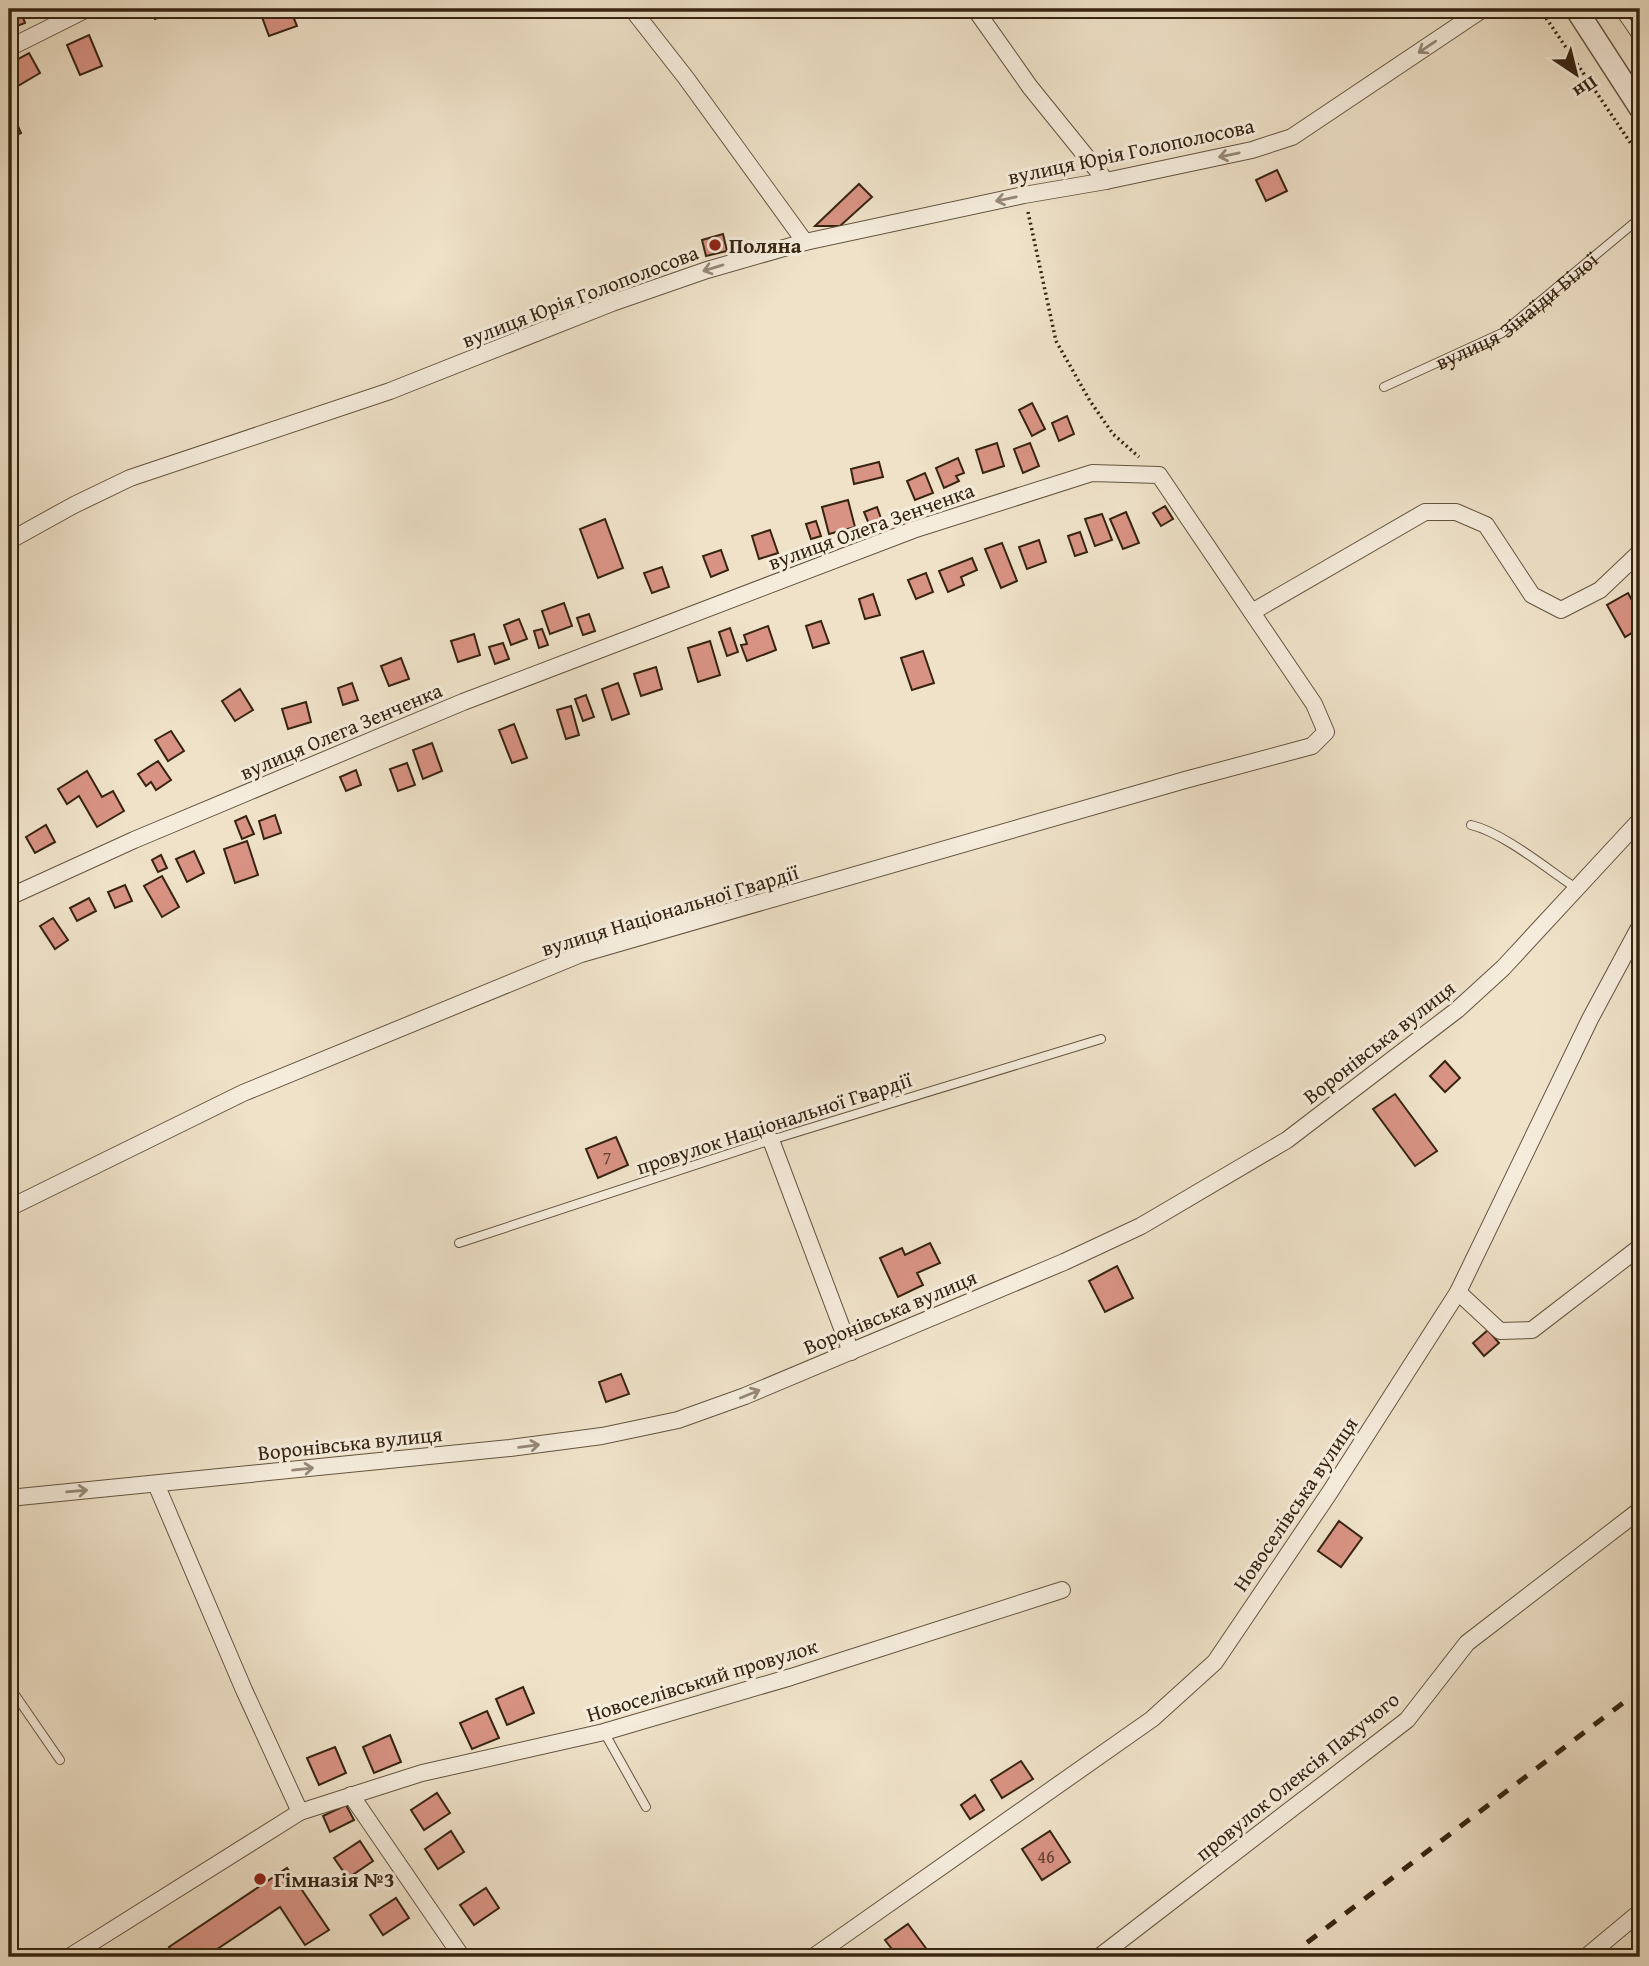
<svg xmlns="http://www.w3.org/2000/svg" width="1649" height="1966" font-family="'Gentium Book Plus',serif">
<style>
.building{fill:#d99384;stroke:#362411;stroke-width:2}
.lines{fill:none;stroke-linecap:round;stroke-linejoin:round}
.service-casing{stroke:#64543f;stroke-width:10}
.minor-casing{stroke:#64543f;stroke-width:18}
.tertiary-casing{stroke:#64543f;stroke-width:24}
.path{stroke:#362411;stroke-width:3.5;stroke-dasharray:2 3.5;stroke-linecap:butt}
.service{stroke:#f5ecdc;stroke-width:8}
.minor{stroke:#f5ecdc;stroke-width:16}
.tertiary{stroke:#f5ecdc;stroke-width:21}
.rail{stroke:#362411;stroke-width:5;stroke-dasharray:12 12;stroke-linecap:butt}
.oneway{stroke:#968876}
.poi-dot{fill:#8f2418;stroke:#f5ecdc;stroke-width:2.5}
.labels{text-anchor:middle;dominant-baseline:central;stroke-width:6;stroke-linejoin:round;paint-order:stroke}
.number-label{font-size:18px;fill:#5f402e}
.street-label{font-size:21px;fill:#362411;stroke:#f5ecdc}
.poi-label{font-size:21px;font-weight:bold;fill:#362411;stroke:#f5ecdc;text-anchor:start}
</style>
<rect width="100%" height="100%" fill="#efe2c9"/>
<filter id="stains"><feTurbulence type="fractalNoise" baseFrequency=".00286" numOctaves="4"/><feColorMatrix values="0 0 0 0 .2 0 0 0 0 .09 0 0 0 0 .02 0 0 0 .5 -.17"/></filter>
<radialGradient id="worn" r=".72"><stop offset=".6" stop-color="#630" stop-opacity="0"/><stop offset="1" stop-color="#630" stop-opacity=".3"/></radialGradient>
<!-- building -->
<g class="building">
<path d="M9,9H20L25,23L9,29Z"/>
<path d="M151,9H181L155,19Z"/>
<path d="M259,9H290L297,26L269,36Z"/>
<path d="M89,35L102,66L80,75L67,45Z"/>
<path d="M29,53L40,73L11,90L9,64Z"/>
<path d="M9,106L21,133L9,139Z"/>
<path d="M1277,170L1287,191L1266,201L1256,180Z"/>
<path d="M859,184L872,197L840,226H815Z"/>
<path d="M723,234L727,251L706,256L702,240Z"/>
<path d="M1032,403L1045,429L1032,436L1019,410Z"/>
<path d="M1067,416L1074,434L1059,441L1052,423Z"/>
<path d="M997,443L1004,466L983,473L976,450Z"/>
<path d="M1030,443L1039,466L1023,473L1014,449Z"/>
<path d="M958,458L964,473L956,476L959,481L944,488L936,468Z"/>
<path d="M879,462L883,477L854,484L851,469Z"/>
<path d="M925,473L933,493L915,500L907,481Z"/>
<path d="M848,500L855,527L829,534L822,507Z"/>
<path d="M1165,506L1173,519L1161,526L1153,513Z"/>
<path d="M877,507L883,524L871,529L864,512Z"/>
<path d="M1126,512L1139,543L1123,549L1110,519Z"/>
<path d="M1102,514L1112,540L1095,546L1085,519Z"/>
<path d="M605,519L623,568L598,578L580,529Z"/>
<path d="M816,521L821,536L811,539L806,524Z"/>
<path d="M770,530L778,553L759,559L752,536Z"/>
<path d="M1080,532L1087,552L1075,556L1068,536Z"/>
<path d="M1039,540L1046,562L1027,569L1019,547Z"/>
<path d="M1002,543L1017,581L1001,588L985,549Z"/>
<path d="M721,550L728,570L711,577L703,556Z"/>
<path d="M972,558L977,570L961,577L964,585L948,592L939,571Z"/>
<path d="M662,567L669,587L652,593L644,573Z"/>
<path d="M926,573L933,592L916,599L908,580Z"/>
<path d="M1628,593L1640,615V628L1625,637L1607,605Z"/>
<path d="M873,594L880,615L865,619L859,599Z"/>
<path d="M564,603L572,626L550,634L542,611Z"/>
<path d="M589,614L595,631L583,635L577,618Z"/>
<path d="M519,619L527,639L511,645L504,625Z"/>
<path d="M821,621L829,643L813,648L806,626Z"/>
<path d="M768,626L776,650L747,661L741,645L747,644L744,635Z"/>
<path d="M730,628L738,652L727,656L719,632Z"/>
<path d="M542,629L548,645L539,648L534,631Z"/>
<path d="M474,634L480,655L458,662L451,641Z"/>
<path d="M710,641L720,675L698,682L688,648Z"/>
<path d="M503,643L509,659L495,664L489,647Z"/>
<path d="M923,651L934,683L912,690L901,658Z"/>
<path d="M401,658L409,679L389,686L381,666Z"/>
<path d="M656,667L662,689L641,696L634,674Z"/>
<path d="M352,683L358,700L343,705L338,688Z"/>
<path d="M618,683L629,714L612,720L602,689Z"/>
<path d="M240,689L253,710L235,721L222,701Z"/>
<path d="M586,695L594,717L583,721L575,699Z"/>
<path d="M306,702L311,722L288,729L282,709Z"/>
<path d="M571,706L579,735L566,739L557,710Z"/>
<path d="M514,724L527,758L512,763L499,730Z"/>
<path d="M171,731L184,751L168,761L155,740Z"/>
<path d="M432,743L442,771L423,779L413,750Z"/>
<path d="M158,761L171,780L156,790L151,782L146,786L138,774Z"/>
<path d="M407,763L415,785L398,791L390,769Z"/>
<path d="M356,770L361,785L346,791L340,777Z"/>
<path d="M87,771L102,797L113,791L124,811L97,827L79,796L67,804L58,789Z"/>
<path d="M275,815L281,833L264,839L259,821Z"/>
<path d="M246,816L254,834L242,839L235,821Z"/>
<path d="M46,825L55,842L35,853L26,837Z"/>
<path d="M247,841L258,875L235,883L224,849Z"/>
<path d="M194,851L204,873L187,882L176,859Z"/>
<path d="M161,855L167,868L158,872L152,860Z"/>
<path d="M162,876L179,907L162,917L144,886Z"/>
<path d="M125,885L132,901L115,908L108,892Z"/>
<path d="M89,898L96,911L77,921L70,908Z"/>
<path d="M53,918L68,940L55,949L40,926Z"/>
<path d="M1445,1061L1460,1078L1445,1092L1430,1076Z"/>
<path d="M1395,1094L1437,1151L1415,1166L1373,1109Z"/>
<path d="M616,1137L628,1165L598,1178L586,1149Z"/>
<path d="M930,1243L940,1263L917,1273L923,1285L898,1297L880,1258L902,1248L905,1255Z"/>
<path d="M1117,1266L1133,1298L1105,1312L1089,1281Z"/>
<path d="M1488,1330L1499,1343L1484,1356L1473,1343Z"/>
<path d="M621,1374L629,1394L606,1402L599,1382Z"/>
<path d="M1339,1521L1362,1538L1341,1567L1318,1551Z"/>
<path d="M523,1687L534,1713L507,1725L496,1699Z"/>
<path d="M487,1711L499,1738L472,1749L460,1723Z"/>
<path d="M390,1735L401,1762L374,1773L363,1747Z"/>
<path d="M335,1747L346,1773L319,1785L307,1758Z"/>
<path d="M1021,1761L1033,1779L1002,1798L991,1780Z"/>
<path d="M437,1793L450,1813L424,1830L411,1810Z"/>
<path d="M975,1795L984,1810L970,1819L961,1805Z"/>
<path d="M346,1805L354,1820L330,1832L323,1816Z"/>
<path d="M451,1831L464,1852L438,1869L425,1849Z"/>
<path d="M1050,1831L1070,1862L1042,1880L1022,1849Z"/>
<path d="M360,1841L373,1861L348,1878L334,1858Z"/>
<path d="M287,1868L329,1930L305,1945L280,1907L207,1956L208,1957H176L169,1947Z"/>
<path d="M486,1888L499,1908L474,1925L460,1905Z"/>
<path d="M396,1898L409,1918L383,1935L370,1915Z"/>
<path d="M908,1924L928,1951L919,1957H898L885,1940Z"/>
</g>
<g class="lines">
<!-- service casing -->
<g class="service-casing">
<g id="service">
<path d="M1618,9L1640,41"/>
<path id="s1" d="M1384,387L1502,333L1640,218"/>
<path d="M1471,825C1504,833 1547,869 1576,888"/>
<path d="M459,1243L771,1140L1101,1039"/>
<path d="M9,1686L60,1760"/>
<path d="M604,1732L646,1807"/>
</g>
</g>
<!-- minor casing -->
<g class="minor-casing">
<g id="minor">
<path d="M632,9L686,78L805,242"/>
<path d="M975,9L1030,87L1106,181"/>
<path d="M9,48L87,9"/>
<path d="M9,541L74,505L130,478L390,391L612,303L707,270L805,242L1024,195L1106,181L1252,150L1292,137L1483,9"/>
<path d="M1252,612L1425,512H1456L1486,525L1532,595L1561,610L1600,590L1640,552"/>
<path d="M9,897L134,840L463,702L913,530L1092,473L1159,475L1314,704L1326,732L1312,746L1185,780L581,954L243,1093L9,1208"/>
<path d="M771,1140L851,1352"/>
<path d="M1458,1292L1500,1331L1532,1330L1640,1247"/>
<path d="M156,1484L244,1690L300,1812"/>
<path d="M9,1498L510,1448L602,1436L678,1420L745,1396L1064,1262L1141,1226L1287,1140L1457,1010L1503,968L1640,820"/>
<path d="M351,1795L462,1957"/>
<path d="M69,1957L300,1812L422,1773L604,1732L791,1677L1062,1590"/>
<path d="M813,1957L1152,1719L1215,1662L1330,1492L1458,1292L1590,1019L1640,926"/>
<path d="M1099,1957L1407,1720L1467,1643L1640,1510"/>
<path d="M1586,1957L1640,1912"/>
</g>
</g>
<!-- tertiary casing -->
<g class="tertiary-casing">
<path id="tertiary" d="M1576,9L1640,108"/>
</g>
<!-- path -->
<g class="path">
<path d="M1540,9L1640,157"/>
<path d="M1028,212L1056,341L1090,401L1113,434L1139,457"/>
</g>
<!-- service -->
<use href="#service" class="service"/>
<!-- minor -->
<use href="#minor" class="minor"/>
<!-- tertiary -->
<use href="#tertiary" class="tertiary"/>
<!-- rail -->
<path class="rail" d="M1288,1957L1640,1690"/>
</g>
<!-- one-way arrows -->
<defs><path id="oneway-shaft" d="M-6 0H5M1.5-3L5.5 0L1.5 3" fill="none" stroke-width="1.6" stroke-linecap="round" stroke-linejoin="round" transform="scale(1.75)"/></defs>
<g class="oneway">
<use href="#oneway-shaft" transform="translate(1427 47) rotate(146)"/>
<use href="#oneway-shaft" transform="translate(1229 155) rotate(168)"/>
<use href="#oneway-shaft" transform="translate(1006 199) rotate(168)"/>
<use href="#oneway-shaft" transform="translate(713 268) rotate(163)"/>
<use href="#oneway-shaft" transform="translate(750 1394) rotate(-22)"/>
<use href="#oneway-shaft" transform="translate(529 1446) rotate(-8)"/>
<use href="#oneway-shaft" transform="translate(303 1469) rotate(-6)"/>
<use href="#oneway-shaft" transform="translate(77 1491) rotate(-5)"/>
</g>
<!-- markers -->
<g class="poi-dot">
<circle cx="715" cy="245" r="7"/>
<circle cx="260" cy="1879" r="7"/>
</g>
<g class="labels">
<!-- number labels -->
<g class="number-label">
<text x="607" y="1157">7</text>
<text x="1046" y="1856">46</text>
</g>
<!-- street labels -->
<g class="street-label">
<text transform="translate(1131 151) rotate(-12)">вулиця Юрія Голополосова</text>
<text transform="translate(580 296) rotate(-21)">вулиця Юрія Голополосова</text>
<text stroke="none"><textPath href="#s1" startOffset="154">вулиця Зінаїди Білої</textPath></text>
<text transform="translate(871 526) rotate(-20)">вулиця Олега Зенченка</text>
<text transform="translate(341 731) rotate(-23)">вулиця Олега Зенченка</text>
<text transform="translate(670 910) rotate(-17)">вулиця Національної Гвардії</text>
<text transform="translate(1379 1042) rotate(-38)">Воронівська вулиця</text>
<text transform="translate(774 1123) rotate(-18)">провулок Національної Гвардії</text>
<text transform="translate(890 1312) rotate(-23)">Воронівська вулиця</text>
<text transform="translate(350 1443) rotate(-6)">Воронівська вулиця</text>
<text transform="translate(1295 1504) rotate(-56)">Новоселівська вулиця</text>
<text transform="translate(702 1680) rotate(-17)">Новоселівський провулок</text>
<text transform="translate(1297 1776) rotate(-39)">провулок Олексія Пахучого</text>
</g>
<!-- poi labels -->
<g class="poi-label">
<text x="729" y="245">Поляна</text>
<text x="274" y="1879">Гімназія №3</text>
</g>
</g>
<!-- margin -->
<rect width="1649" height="1966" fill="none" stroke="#efe2c9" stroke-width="35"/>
<rect x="10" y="10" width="1628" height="1945" fill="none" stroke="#362411" stroke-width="3.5"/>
<rect x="18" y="18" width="1614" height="1931" fill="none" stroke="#362411" stroke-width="2"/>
<!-- north arrow -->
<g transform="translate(1576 74) rotate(145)" stroke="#f5ecdc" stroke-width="5" paint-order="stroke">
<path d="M0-5L12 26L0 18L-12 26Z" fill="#362411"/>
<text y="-10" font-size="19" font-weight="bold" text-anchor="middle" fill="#362411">Пн</text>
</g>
<rect width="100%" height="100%" filter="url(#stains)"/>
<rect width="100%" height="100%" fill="url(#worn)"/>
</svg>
